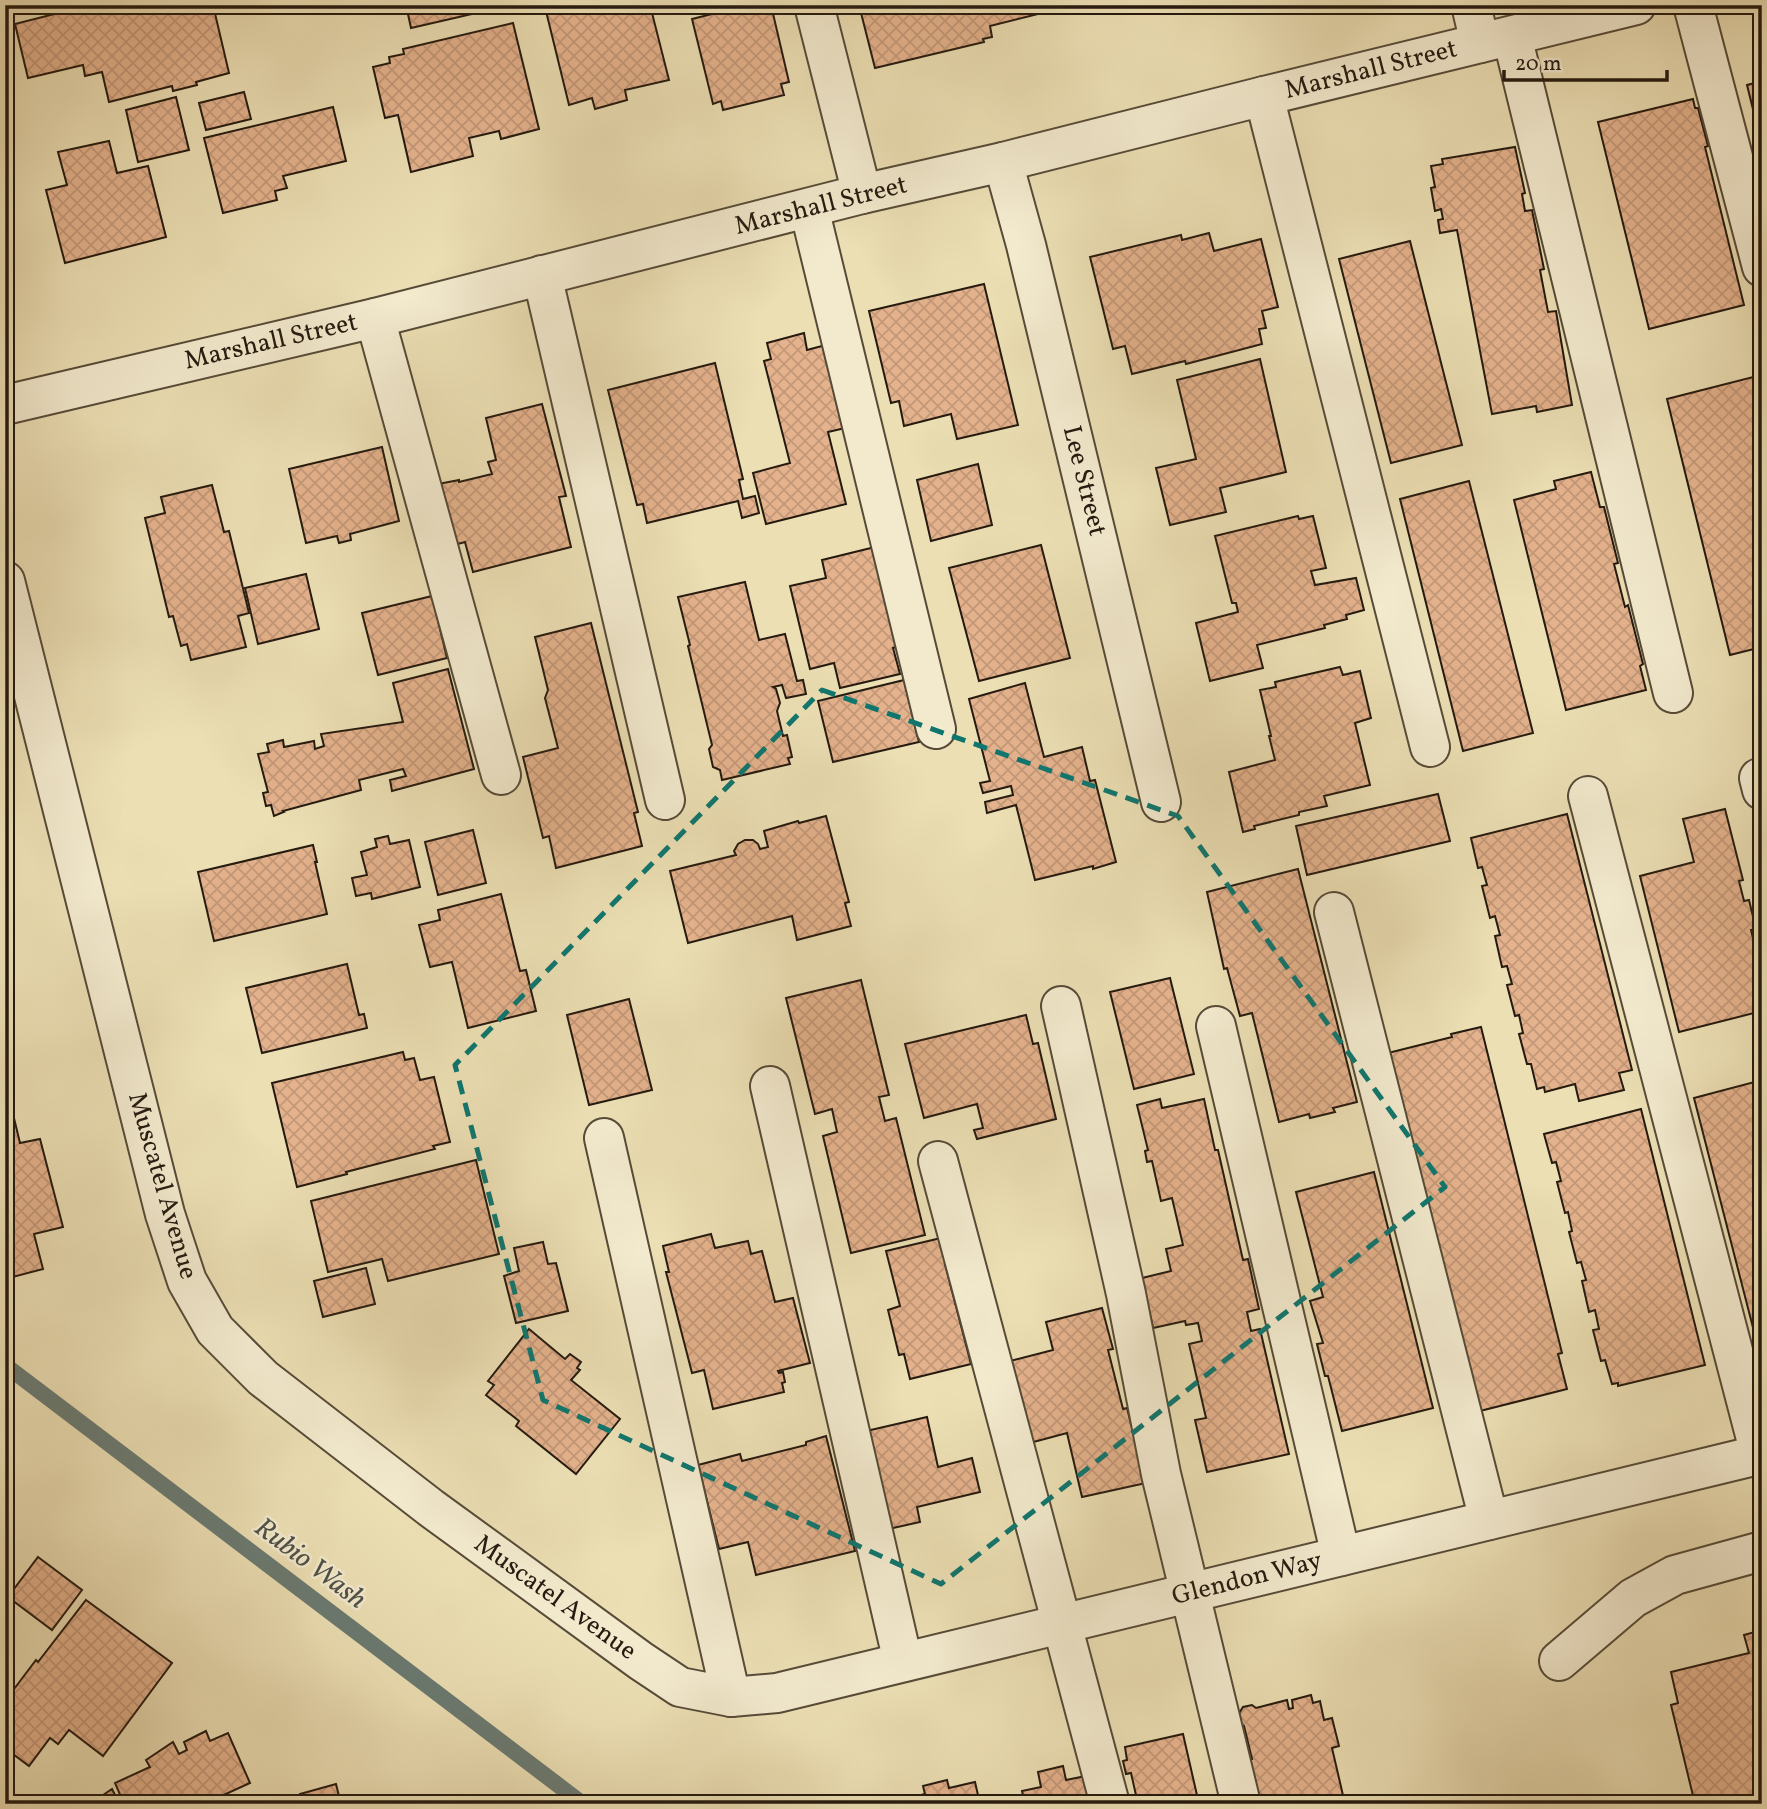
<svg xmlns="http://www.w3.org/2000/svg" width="1767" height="1809" font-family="Vollkorn,serif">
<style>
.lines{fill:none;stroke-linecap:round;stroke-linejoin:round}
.stream{stroke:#6b7b73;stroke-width:16}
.building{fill:url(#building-cross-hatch);stroke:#241a0f;stroke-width:2}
.minor-casing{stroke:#564b38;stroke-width:42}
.minor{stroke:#f3eace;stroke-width:38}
.marked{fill:none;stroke:#0f766e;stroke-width:5;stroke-dasharray:14 9;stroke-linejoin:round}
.labels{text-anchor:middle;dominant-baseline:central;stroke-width:5;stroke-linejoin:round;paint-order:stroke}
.street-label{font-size:26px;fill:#241a0f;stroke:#f3eace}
.water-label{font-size:28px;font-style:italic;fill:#4e5249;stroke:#f3eace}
</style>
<defs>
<pattern id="building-cross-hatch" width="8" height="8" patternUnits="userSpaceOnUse" patternTransform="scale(1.75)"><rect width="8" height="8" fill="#e4b28c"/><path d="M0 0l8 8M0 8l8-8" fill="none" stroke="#c39878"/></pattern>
</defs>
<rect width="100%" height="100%" fill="#ecdfb4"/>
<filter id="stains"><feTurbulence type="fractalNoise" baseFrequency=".00286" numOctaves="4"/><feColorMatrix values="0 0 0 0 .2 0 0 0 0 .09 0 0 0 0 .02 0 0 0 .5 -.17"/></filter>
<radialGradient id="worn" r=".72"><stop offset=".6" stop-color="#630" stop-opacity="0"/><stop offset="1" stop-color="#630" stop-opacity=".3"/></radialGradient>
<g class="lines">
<!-- stream -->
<path class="stream" d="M5,1365L583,1804"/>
</g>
<!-- building -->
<g class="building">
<path d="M90,5L92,9L110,5H213L229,73L196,82L197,85L173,91L172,86L109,102L102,72L85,76L83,65L28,78L15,24Z"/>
<path d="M406,5H511L411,28Z"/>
<path d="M554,5H650L669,80L625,90L627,100L595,109L592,98L569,105L545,7Z"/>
<path d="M710,5H771L789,82L781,84L784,95L723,110L721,101L713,104L692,19L712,14Z"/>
<path d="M859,5H1045L1046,12L990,26L992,37L983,39L984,42L875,68Z"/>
<path d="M513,23L539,129L501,139L499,131L469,138L473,156L411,172L398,115L385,118L373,67L390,63L389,57L404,54L403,49Z"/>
<path d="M1762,81V146L1747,85Z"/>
<path d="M244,92L251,119L206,130L199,103Z"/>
<path d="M176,97L189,150L138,162L126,110Z"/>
<path d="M1693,99L1695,108H1698L1708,146L1705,147L1744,305L1649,329L1598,122Z"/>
<path d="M333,107L346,161L283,176L287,188L275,191L277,200L223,213L204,138Z"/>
<path d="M109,141L117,173L148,166L166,237L65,263L46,190L67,185L58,152Z"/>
<path d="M1515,147L1525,193L1522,194L1525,211L1532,210L1544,269L1540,270L1548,312L1556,311L1572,405L1537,412L1536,406L1492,414L1457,230L1440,233L1438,220L1443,219L1441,209L1435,211L1431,188L1435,187L1431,166L1443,164L1442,159Z"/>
<path d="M1209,233L1214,251L1261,239L1278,307L1262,311L1266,328L1259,329L1262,344L1186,364L1185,361L1132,374L1125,346L1113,349L1090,257L1181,235L1182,240Z"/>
<path d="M1410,241L1462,445L1391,463L1339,259Z"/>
<path d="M984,284L1018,425L957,439L951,414L904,426L899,401L891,403L869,311Z"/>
<path d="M804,333L807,350L837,342L858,425L828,432L846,504L766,524L753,473L790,463L764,361L771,359L767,343Z"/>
<path d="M1260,359L1286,472L1220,488L1226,512L1170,525L1156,468L1196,459L1177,380Z"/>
<path d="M715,363L743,479L739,480L743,499L755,496L759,513L742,518L738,501L647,523L643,504L637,505L608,390Z"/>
<path d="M1761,375L1762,647L1730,655L1667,399Z"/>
<path d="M542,404L566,496L559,497L571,547L473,572L465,542L447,547L438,484L459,480V482L492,474L488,462L496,460L486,418Z"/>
<path d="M382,447L399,521L350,534L351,540L339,543L337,536L306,543L289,469Z"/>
<path d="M978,464L992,525L931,541L917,480Z"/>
<path d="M1591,472L1600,507H1604L1618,563L1614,564L1625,607L1628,605L1643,664L1640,666L1646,690L1566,710L1514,500L1556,489L1554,481Z"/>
<path d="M1469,481L1533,733L1463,751L1400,499Z"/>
<path d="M212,485L224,532L229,531L249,613L238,616L246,647L191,660L187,644L181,646L173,616L169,617L145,518L165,513L161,497Z"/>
<path d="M1298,516L1299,519L1313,516L1326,568L1311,571L1315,585L1356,578L1364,610L1346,615L1347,619L1324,625L1325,628L1257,645L1263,668L1210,681L1196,623L1238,612L1236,603H1232L1215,536Z"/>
<path d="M1041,545L1070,658L979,681L949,568Z"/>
<path d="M875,547L899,646L893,648L900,674L840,688L834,663L810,669L790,586L826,578L822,560Z"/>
<path d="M306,574L319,629L258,644L245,588Z"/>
<path d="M745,582L759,640L785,634L797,681L803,680L806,694L786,698L782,685L773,687L776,689L780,703L777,711L783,736L787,735L792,757L788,758L790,764L722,780L720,770L713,767L709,749L712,745L688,646L690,645L678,597Z"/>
<path d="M432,596L447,658L378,675L362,613Z"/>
<path d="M591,623L638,812L634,813L642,846L556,868L549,836L543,838L523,757L558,748L545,698L548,690L535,637Z"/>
<path d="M1340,667L1343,675L1360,671L1371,718L1355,723L1370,785L1324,796L1327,806L1299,812V815L1254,826L1255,829L1243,832L1229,772L1275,760L1269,736H1271L1260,690L1276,687L1275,682Z"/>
<path d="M448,669L474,769L392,791L390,780L406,776L403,769L359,780L361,790L283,811L284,812L274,816L271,805L266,806L263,793L268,792L258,754L269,752L267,744L283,740L284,747L314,741L315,749L324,746L321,734L403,722L393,683Z"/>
<path d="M904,680L919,742L833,762L818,701Z"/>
<path d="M1025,683L1044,757L1082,747L1090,781L1095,780L1116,862L1093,869V866L1035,880L1016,805L987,813L985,802L1013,795L1011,786L983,793L980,783L990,781L969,699Z"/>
<path d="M1438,794L1450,841L1307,875L1296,826Z"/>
<path d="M1725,809L1743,880L1739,881L1744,901L1749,900L1756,929L1751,930L1756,950L1761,949L1762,953V1011L1679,1032L1640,876L1694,862L1683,819Z"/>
<path d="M1567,814L1632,1070L1619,1073L1624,1090L1579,1101L1575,1084L1545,1092L1544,1087L1537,1089L1531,1064H1527L1519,1034L1523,1033L1519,1015L1515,1016L1507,985L1512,984L1507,966L1502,967L1495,936L1500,935L1495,916L1490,918L1482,886L1487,885L1482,867L1478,868L1471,838Z"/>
<path d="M826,816L849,902L845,903L851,926L797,940L792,916L688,943L670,871L736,855L734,851L738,844L745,840H753L758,844L760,849L768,847L764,831L798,821L799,823Z"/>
<path d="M473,830L486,883L438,895L425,842Z"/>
<path d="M388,836L390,844L409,840L420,887L372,899L371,893L356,896L352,878L367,875L361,852L377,847L375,839Z"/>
<path d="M313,845L317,862H315L327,914L214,941L198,872Z"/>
<path d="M1298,869L1357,1102L1333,1108L1335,1112L1310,1118L1309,1114L1279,1122L1252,1013L1240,1016L1227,968L1224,969L1207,892Z"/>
<path d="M501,894L520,971L526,970L536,1011L468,1028L452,962L430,967L419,925L440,920L438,910Z"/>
<path d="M347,964L359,1015L364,1014L367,1028L262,1053L246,988Z"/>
<path d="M1170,978L1194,1074L1134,1089L1110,992Z"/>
<path d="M861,980L889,1095L879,1097L885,1121L896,1118L925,1235L851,1253L823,1136L837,1132L832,1109L815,1114L786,998Z"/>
<path d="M629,999L652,1090L589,1105L567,1015Z"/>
<path d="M1026,1015L1033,1044L1038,1043L1056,1119L977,1139L974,1130L983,1128L977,1104L924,1118L905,1044Z"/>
<path d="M1481,1027L1562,1353L1558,1354L1567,1389L1476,1412L1388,1053L1452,1037L1451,1034Z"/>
<path d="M403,1052L405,1060L414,1058L420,1080L434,1077L450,1142L433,1146L435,1149L346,1172L347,1174L297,1187L272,1083Z"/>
<path d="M1762,1080V1350L1759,1351L1694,1098Z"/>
<path d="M1160,1099L1162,1108L1204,1099L1215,1150H1218L1243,1260L1248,1259L1259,1309L1247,1312L1251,1331L1260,1329L1289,1454L1207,1472L1195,1420L1206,1418L1189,1344L1202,1341L1198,1323L1186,1325L1185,1321L1153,1328L1142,1278L1171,1271L1166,1249L1183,1245L1172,1198L1161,1201L1152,1161L1147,1162L1145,1151L1148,1150L1137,1105Z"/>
<path d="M1641,1109L1705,1365L1618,1386V1383L1612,1384L1605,1360L1601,1361L1593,1330L1599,1329L1595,1310L1589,1312L1582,1281L1586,1280L1581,1262L1577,1263L1569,1232L1572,1231L1568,1212L1565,1213L1557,1182L1561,1181L1556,1162L1552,1163L1544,1134Z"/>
<path d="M13,1114L20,1143L40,1139L63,1227L34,1234L43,1269L5,1279V1116Z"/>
<path d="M476,1160L499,1254L388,1281L382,1259L328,1272L311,1201Z"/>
<path d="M1374,1172L1433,1408L1342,1431L1328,1376H1325L1317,1344L1323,1343L1310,1301L1323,1297L1296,1192Z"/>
<path d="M711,1234L715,1248L748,1241L751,1254L762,1251L775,1302L793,1298L810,1363L778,1371L779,1373L783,1372L785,1382L782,1383L784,1392L713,1409L704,1370L692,1373L666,1272H669L663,1246Z"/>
<path d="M941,1238L948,1264H945L971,1364L910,1379L904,1354L899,1355L888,1310L900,1306L886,1251Z"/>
<path d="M543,1242L548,1264L556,1263L568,1311L516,1323L504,1276L519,1271L514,1248Z"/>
<path d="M366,1268L375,1304L323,1317L314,1281Z"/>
<path d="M1102,1308L1113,1349L1108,1350L1123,1409L1127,1408L1146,1483L1082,1497L1067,1433L1026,1444L1006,1362L1053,1350L1046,1322Z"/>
<path d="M529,1329L565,1359L570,1354L581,1362L577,1368L580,1370L571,1380L620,1419L576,1474L516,1426L519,1421L486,1395L494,1385L488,1381Z"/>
<path d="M927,1417L938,1467L972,1458L980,1492L917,1507L920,1522L884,1530L862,1432Z"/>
<path d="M826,1436L855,1551L756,1575L748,1542L719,1549L698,1465L740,1454L742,1461L806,1445V1442Z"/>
<path d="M38,1557L82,1590L52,1630L8,1597Z"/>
<path d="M86,1600L172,1663L103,1756L69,1730L58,1744L50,1738L29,1766L5,1748V1701L36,1660L38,1662Z"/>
<path d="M1762,1630V1804H1695L1671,1705L1678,1703L1671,1672L1749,1653L1744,1635Z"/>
<path d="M1311,1695L1313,1703L1320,1701L1324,1720L1332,1718L1339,1746L1332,1748L1345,1804H1260L1249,1759H1252L1244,1726L1240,1724L1238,1715L1243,1707L1252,1705L1256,1708L1287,1700L1289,1709L1293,1708L1292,1700Z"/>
<path d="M206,1731L210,1741L228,1733L250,1783L204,1804H90L112,1789L118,1801L122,1799L115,1783L150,1767L146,1760L173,1742L179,1754L187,1750L184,1742Z"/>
<path d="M1183,1734L1199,1804H1138L1131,1773L1126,1774L1123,1761L1127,1760L1125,1747Z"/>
<path d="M1063,1766L1066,1780L1086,1776L1093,1804H1025L1022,1791L1041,1787L1038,1772Z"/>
<path d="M947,1780L949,1788L975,1782L980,1804H898L897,1801L925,1794L923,1786Z"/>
<path d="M336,1784L341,1804H302L300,1794Z"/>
</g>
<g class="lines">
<!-- minor casing -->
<g class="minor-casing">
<g id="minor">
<path d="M814,5L862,194"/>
<path d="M1471,5L1480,43"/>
<path d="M1693,5L1762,267"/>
<path d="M1512,36L1673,693"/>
<path d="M1264,96L1430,747"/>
<path d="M1003,162L1026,245L1161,802"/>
<path d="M809,208L936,729"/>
<path d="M542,275L665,800"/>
<path d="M375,318L501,775"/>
<path d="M5,405L375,318L862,194L1003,162L1264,96L1636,5"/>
<path d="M5,581L165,1214L187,1281L215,1330L263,1378L431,1508L641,1661L680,1687L731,1697L777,1693L1762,1454"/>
<path d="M1759,778L1762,790"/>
<path d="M1588,796L1760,1454"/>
<path d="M1334,912L1489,1520"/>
<path d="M1061,1006L1126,1294L1161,1474L1241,1804"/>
<path d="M1216,1026L1341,1556"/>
<path d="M770,1086L903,1662"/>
<path d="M604,1138L731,1697"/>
<path d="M938,1161L1110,1804"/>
<path d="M1559,1661L1633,1598L1675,1575L1762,1551"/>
</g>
</g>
<!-- minor -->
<use href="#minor" class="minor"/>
</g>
<!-- marked area -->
<path class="marked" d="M822,690L1178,816L1445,1187L941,1584L543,1400L455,1065Z"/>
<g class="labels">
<!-- street labels -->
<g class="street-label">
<text transform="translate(1371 70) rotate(-14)">Marshall Street</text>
<text transform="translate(821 206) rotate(-14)">Marshall Street</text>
<text transform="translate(271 342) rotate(-13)">Marshall Street</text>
<text transform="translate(1084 481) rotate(76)">Lee Street</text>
<text transform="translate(162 1186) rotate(74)">Muscatel Avenue</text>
<text transform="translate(1247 1579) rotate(-14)">Glendon Way</text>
<text transform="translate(555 1598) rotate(36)">Muscatel Avenue</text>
</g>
<!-- water labels -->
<g class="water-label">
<text transform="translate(310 1564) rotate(37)">Rubio Wash</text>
</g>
</g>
<!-- margin -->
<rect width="1767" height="1809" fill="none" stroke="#ecdfb4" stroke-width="28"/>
<rect x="7" y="7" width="1753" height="1795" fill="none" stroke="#241a0f" stroke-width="3.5"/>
<rect x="14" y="14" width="1739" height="1781" fill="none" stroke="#241a0f" stroke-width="2"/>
<!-- scale -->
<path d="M1504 70v10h163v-10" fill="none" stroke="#241a0f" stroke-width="3.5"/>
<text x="1515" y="70" font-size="21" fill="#241a0f" stroke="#f3eace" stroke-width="5" paint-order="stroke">20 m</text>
<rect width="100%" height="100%" filter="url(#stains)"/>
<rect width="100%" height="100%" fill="url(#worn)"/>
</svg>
